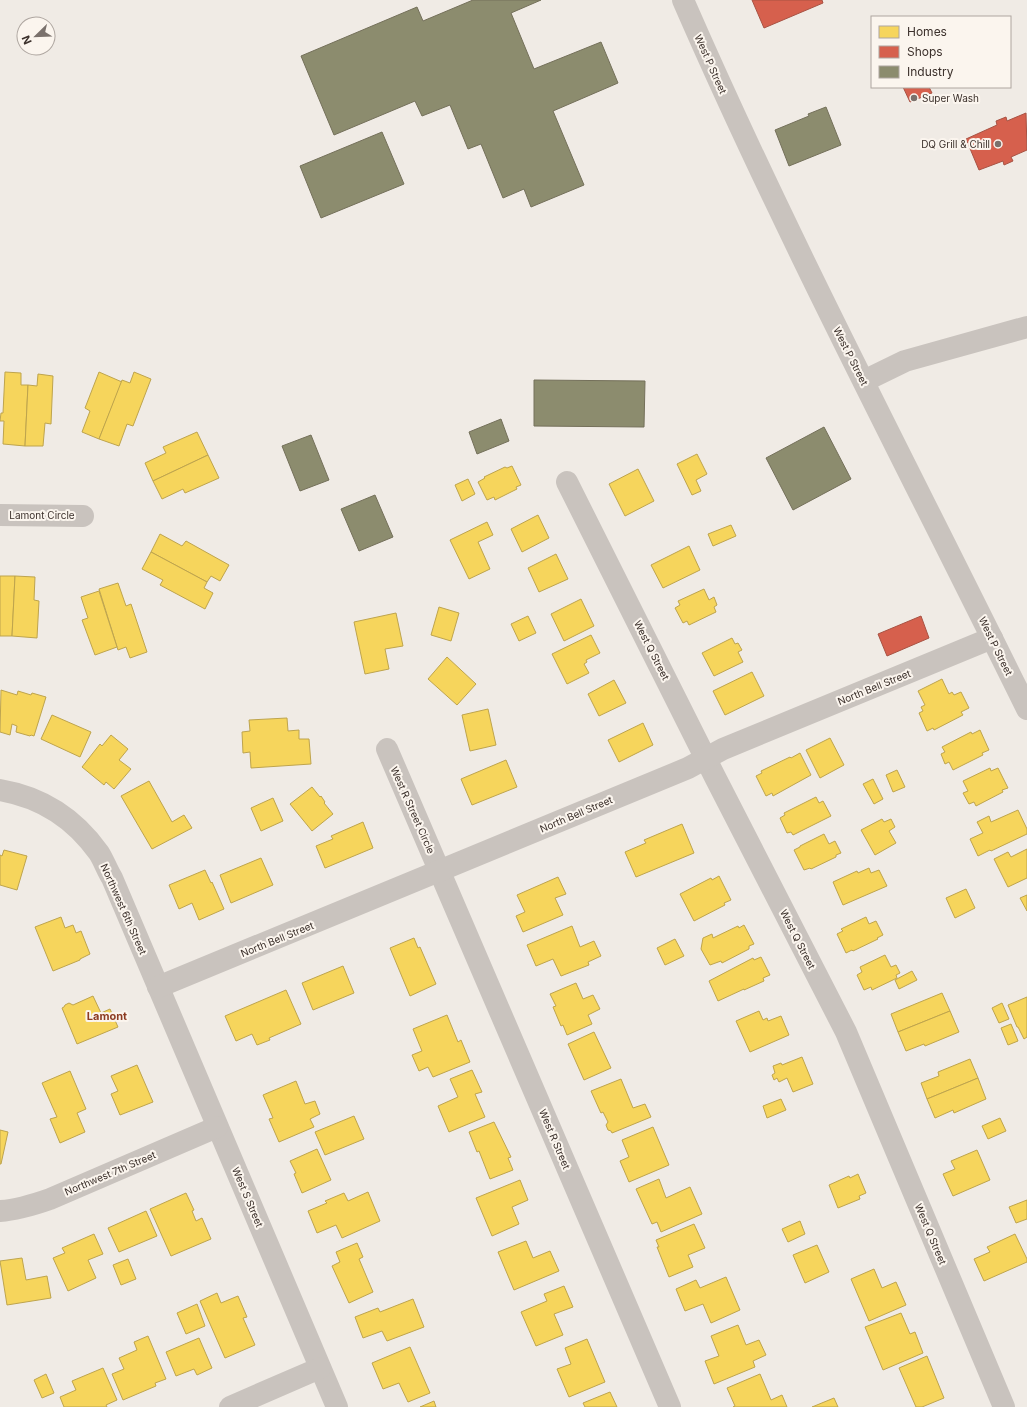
<svg xmlns="http://www.w3.org/2000/svg" width="1027" height="1407" font-family="Inter,sans-serif">
<style>
.homes{fill:#f6d55c;stroke:#bea44d}
.shops{fill:#d6604d;stroke:#a85243}
.industry{fill:#8c8c6e;stroke:#74705a}
.lines{fill:none;stroke-linecap:round;stroke-linejoin:round}
.minor{stroke:#c9c3be;stroke-width:22}
.poi-dot{fill:#7a716c;stroke:#fbf5ee;stroke-width:1.5}
.labels{text-anchor:middle;dominant-baseline:central;stroke-width:4;stroke-linejoin:round;paint-order:stroke}
.street-label{font-size:10px;fill:#3b302b;stroke:#fbf5ee}
.poi-label{font-size:10px;fill:#3b302b;stroke:#fbf5ee;text-anchor:start}
.neighbourhood-label{font-size:11px;font-weight:bold;fill:#8c3b22;stroke:#fbf5ee}
</style>
<rect width="100%" height="100%" fill="#f0ebe5"/>
<!-- homes -->
<g class="homes">
<path d="M5,372L21,373V385H28L25,446L3,444L4,421H0L1,413H3Z"/>
<path d="M99,372L122,382L99,439L82,432L90,411L85,408Z"/>
<path d="M134,372L151,379L133,426L127,424L119,446L99,439L122,380L130,383Z"/>
<path d="M38,374L53,376L51,424L45,423L43,446H25L28,385L37,386Z"/>
<path d="M197,432L208,455L153,481L145,463L166,453L163,447Z"/>
<path d="M697,454L707,474L696,480L701,491L692,495L677,464Z"/>
<path d="M208,455L219,478L185,493L183,489L162,499L153,481Z"/>
<path d="M512,466L521,485L516,487L517,489L495,500L494,497L487,500L478,482L485,478L484,477L505,467L507,468Z"/>
<path d="M638,469L654,501L625,516L609,484Z"/>
<path d="M468,479L475,494L462,501L455,485Z"/>
<path d="M538,515L549,538L522,552L511,529Z"/>
<path d="M487,522L493,535L478,542L490,569L469,579L450,540Z"/>
<path d="M731,525L736,536L713,546L708,534Z"/>
<path d="M160,534L182,546L186,541L229,565L220,581L211,576L207,582L151,552Z"/>
<path d="M689,546L700,570L663,588L651,565Z"/>
<path d="M151,552L207,582L204,588L213,593L205,609L160,585L163,580L142,569Z"/>
<path d="M556,554L568,579L539,592L528,568Z"/>
<path d="M0,576H15L12,636H0Z"/>
<path d="M15,576L35,577L34,600L39,601L37,638L12,636Z"/>
<path d="M118,583L126,606L131,604L147,652L130,658L126,647L118,650L99,589Z"/>
<path d="M704,589L709,600L714,597L717,605L714,607L716,612L689,625L687,621L683,623L675,608L680,605L678,601Z"/>
<path d="M99,591L117,647L95,655L82,620L88,618L81,597Z"/>
<path d="M581,599L594,626L564,641L551,614Z"/>
<path d="M439,607L459,613L451,641L431,635Z"/>
<path d="M396,613L403,646L385,649L389,669L365,674L354,622Z"/>
<path d="M528,616L536,633L519,641L511,624Z"/>
<path d="M591,635L600,653L586,660L587,662L584,664L589,673L567,684L552,654Z"/>
<path d="M732,638L735,644L738,643L742,650L738,652L743,662L714,676L702,653Z"/>
<path d="M447,657L476,684L457,705L428,679Z"/>
<path d="M752,672L764,696L725,715L713,691Z"/>
<path d="M942,679L949,694L952,692L954,695L961,692L969,708L961,712L963,715L934,730L933,728L927,731L919,713L923,711L921,707L925,705L918,691Z"/>
<path d="M614,680L626,703L599,716L588,694Z"/>
<path d="M1,690L17,695L18,691L31,695L32,693L46,697L34,736L31,735L30,736L16,732L17,726L12,724L10,735L0,732Z"/>
<path d="M488,709L496,745L470,751L462,715Z"/>
<path d="M52,715L91,732L80,757L41,739Z"/>
<path d="M287,718L288,731L299,730V739H309L311,764L251,768L250,752L243,753L242,732L250,731L249,720Z"/>
<path d="M643,723L653,745L619,762L608,740Z"/>
<path d="M980,730L989,750L982,753L983,755L953,770L949,762L945,764L941,754L945,752L942,747L971,732L972,734Z"/>
<path d="M111,735L128,749L119,760L131,769L114,789L106,782L104,785L82,767L100,744L102,746Z"/>
<path d="M830,738L844,765L820,778L806,750Z"/>
<path d="M800,753L811,775L773,796L772,793L766,796L756,776L762,773L761,771L790,757L791,758Z"/>
<path d="M506,760L517,787L472,805L461,779Z"/>
<path d="M990,768L991,771L998,768L1008,788L1002,790L1003,792L976,806L974,802L969,804L963,793L968,791L963,781Z"/>
<path d="M897,770L905,787L893,792L886,775Z"/>
<path d="M873,779L883,799L874,804L863,784Z"/>
<path d="M149,781L172,822L184,815L192,828L152,849L121,796Z"/>
<path d="M312,787L320,797L321,796L325,802L324,803L333,814L312,831L290,804Z"/>
<path d="M816,797L819,803L823,801L831,816L793,835L791,832L787,833L780,818L785,815L784,813Z"/>
<path d="M273,798L283,821L261,831L251,808Z"/>
<path d="M1018,810L1027,829V834L991,851L990,850L978,856L970,839L983,833L977,822L989,816L991,822Z"/>
<path d="M882,819L884,822L891,819L895,827L889,831L896,843L875,855L861,830Z"/>
<path d="M363,822L373,848L325,868L316,846L333,839L331,836Z"/>
<path d="M682,824L694,853L636,877L625,852L646,843L644,840Z"/>
<path d="M824,834L829,844L835,841L841,853L836,855V857L811,869L810,868L804,870L794,850L800,847V846Z"/>
<path d="M1027,849V878L1008,887L994,859L1008,852L1011,857Z"/>
<path d="M4,850L27,856L17,890L0,885V855L2,856Z"/>
<path d="M261,858L273,885L231,903L220,875Z"/>
<path d="M869,868L871,873L879,870L887,886L843,905L833,882L857,871L858,873Z"/>
<path d="M205,870L211,883L212,882L224,909L199,920L192,903L179,909L169,885Z"/>
<path d="M719,876L731,900L724,903L725,905L694,921L680,894L711,878L712,880Z"/>
<path d="M558,877L566,894L555,898L563,915L523,932L516,916L525,912L517,895Z"/>
<path d="M966,889L975,908L955,918L946,898Z"/>
<path d="M1027,895V911L1020,898Z"/>
<path d="M61,917L65,928L73,925L76,933L81,931L90,954L80,959V960L53,971L35,927Z"/>
<path d="M866,917L869,924L876,921L883,935L877,938L878,939L853,951L852,950L846,953L837,934L843,931L841,929Z"/>
<path d="M744,925L754,944L749,946V949L722,963L721,961L710,965L701,949L703,938L712,934L713,938L738,926L739,928Z"/>
<path d="M572,926L580,947L594,941L601,956L588,962L589,965L561,976L553,959L536,966L527,945Z"/>
<path d="M414,938L418,948L420,947L436,984L410,996L390,948Z"/>
<path d="M675,939L684,956L665,965L657,948Z"/>
<path d="M885,955L891,967L896,965L900,973L896,975L897,978L872,990L871,987L864,990L857,975L862,972L860,967Z"/>
<path d="M761,957L770,975L763,978L764,981L744,990V989L718,1001L709,981L753,958L754,960Z"/>
<path d="M343,966L354,993L313,1010L302,983Z"/>
<path d="M912,971L917,980L899,989L895,980Z"/>
<path d="M576,983L583,999L593,995L600,1009L588,1015L592,1024L567,1035L563,1025L561,1026L553,1007L556,1006L550,994Z"/>
<path d="M286,990L301,1024L269,1038L270,1040L257,1045L252,1034L236,1041L225,1016Z"/>
<path d="M942,993L950,1011L898,1032L891,1014Z"/>
<path d="M93,996L101,1013L110,1009L118,1027L77,1044L62,1008L64,1007L65,1005L69,1003L73,1005Z"/>
<path d="M1027,997V1037L1024,1039L1018,1027H1017L1008,1005Z"/>
<path d="M1002,1003L1009,1019L999,1023L992,1008Z"/>
<path d="M759,1011L763,1020L767,1018L768,1021L781,1016L789,1035L750,1052L736,1021Z"/>
<path d="M950,1011L959,1032L925,1046L924,1044L906,1051L898,1032Z"/>
<path d="M447,1015L458,1042L461,1040L470,1062L433,1077L428,1067L419,1071L412,1055L422,1051L413,1029Z"/>
<path d="M1011,1024L1018,1041L1008,1045L1001,1028Z"/>
<path d="M594,1032L611,1068L584,1080L568,1044Z"/>
<path d="M802,1057L813,1084L793,1092L787,1078L779,1082L777,1078L774,1080L772,1075L775,1073L773,1066L781,1063L782,1065Z"/>
<path d="M970,1059L978,1078L927,1099L921,1083L939,1076L938,1072Z"/>
<path d="M137,1065L153,1102L120,1115L111,1094L118,1091L111,1076Z"/>
<path d="M472,1070L482,1092L475,1094L485,1117L449,1132L438,1106L458,1097L450,1079Z"/>
<path d="M70,1071L86,1109L77,1113L85,1132L60,1143L50,1119L57,1117L42,1083Z"/>
<path d="M978,1078L986,1099L954,1113L953,1110L935,1118L927,1099Z"/>
<path d="M621,1079L633,1108L645,1104L651,1117L612,1133L611,1131L608,1130L606,1125L608,1122L603,1112L601,1113L600,1111L591,1091Z"/>
<path d="M296,1081L305,1104L315,1101L320,1114L310,1119L314,1127L279,1142L269,1119L273,1118L263,1095Z"/>
<path d="M781,1099L786,1110L767,1118L763,1106Z"/>
<path d="M354,1116L364,1139L325,1155L315,1132Z"/>
<path d="M1000,1118L1006,1131L988,1139L982,1126Z"/>
<path d="M494,1122L511,1157L508,1158L513,1170L490,1179L479,1151L477,1152L469,1132Z"/>
<path d="M653,1127L669,1165L629,1182L620,1161L629,1157L622,1140Z"/>
<path d="M0,1130L8,1132L1,1164H0Z"/>
<path d="M317,1149L331,1180L302,1193L294,1174L296,1173L290,1161Z"/>
<path d="M977,1150L990,1180L953,1196L943,1174L955,1169L951,1161Z"/>
<path d="M858,1174L866,1193L859,1196L860,1199L838,1208L829,1185L849,1176L850,1178Z"/>
<path d="M659,1179L666,1198L690,1187L702,1214L661,1232L657,1222L652,1224L636,1189Z"/>
<path d="M520,1180L528,1200L512,1207L519,1224L492,1236L476,1198Z"/>
<path d="M368,1192L380,1221L342,1238L336,1225L317,1233L308,1211L327,1203L325,1201L344,1193L348,1201Z"/>
<path d="M186,1193L194,1210L192,1211L196,1221L202,1218L211,1239L171,1256L150,1209Z"/>
<path d="M1027,1200V1219L1016,1223L1009,1207Z"/>
<path d="M146,1211L157,1236L119,1252L108,1228Z"/>
<path d="M800,1221L805,1234L788,1242L782,1229Z"/>
<path d="M694,1224L705,1248L688,1255L693,1267L669,1277L657,1247H659L656,1240Z"/>
<path d="M94,1234L103,1254L88,1260L96,1278L68,1291L53,1258L65,1253L62,1248Z"/>
<path d="M1015,1234L1027,1259V1262L984,1281L974,1259L990,1252L987,1247Z"/>
<path d="M526,1241L533,1258L550,1251L559,1271L514,1290L498,1252Z"/>
<path d="M357,1243L363,1257L359,1259L373,1292L349,1303L332,1266L340,1262L336,1252Z"/>
<path d="M817,1245L829,1272L805,1283L793,1255Z"/>
<path d="M22,1258L26,1280L47,1276L51,1298L7,1305L0,1261Z"/>
<path d="M128,1259L136,1279L121,1285L113,1265Z"/>
<path d="M874,1269L882,1288L896,1282L906,1305L869,1321L851,1279Z"/>
<path d="M726,1277L740,1310L711,1323L703,1304L685,1311L676,1289L696,1280L700,1288Z"/>
<path d="M564,1286L573,1307L554,1314L563,1335L536,1346L521,1312L547,1301L544,1294Z"/>
<path d="M217,1293L221,1303L238,1296L247,1317L243,1318L255,1345L225,1358L200,1301Z"/>
<path d="M413,1299L424,1327L387,1341L382,1331L363,1338L355,1317L378,1308L380,1312Z"/>
<path d="M197,1304L205,1326L186,1334L177,1313Z"/>
<path d="M901,1313L910,1334L915,1332L923,1353L883,1370L865,1327Z"/>
<path d="M738,1325L746,1345L759,1340L766,1355L753,1361L755,1367L714,1384L705,1361L719,1356L711,1336Z"/>
<path d="M148,1336L166,1379L155,1383L156,1386L123,1400L112,1374L124,1369L119,1358L137,1350L134,1342Z"/>
<path d="M199,1338L212,1368L197,1375L194,1369L176,1376L166,1352Z"/>
<path d="M587,1339L605,1382L569,1397L557,1369L571,1364L565,1348Z"/>
<path d="M410,1347L430,1393L408,1402L399,1383L383,1389L372,1363Z"/>
<path d="M927,1356L944,1398L922,1407H916L899,1368Z"/>
<path d="M103,1368L117,1400L106,1405L107,1407H64L60,1397L76,1390L72,1381Z"/>
<path d="M46,1374L54,1393L42,1398L34,1380Z"/>
<path d="M760,1374L771,1400L782,1395L787,1407H733L735,1406L727,1388Z"/>
<path d="M610,1392L617,1407H585L583,1403Z"/>
<path d="M834,1398L838,1407H812Z"/>
<path d="M434,1401L436,1407H420Z"/>
</g>
<!-- shops -->
<g class="shops">
<path d="M752,0H822L823,3L764,28Z"/>
<path d="M903,87H929L932,93L910,102Z"/>
<path d="M1026,113L1027,150L1011,157L1013,161L1004,165L1003,161L979,170L966,139L997,125L996,121L1006,117L1007,121Z"/>
<path d="M921,616L929,638L887,656L878,634Z"/>
</g>
<!-- industry -->
<g class="industry">
<path d="M473,0H541L511,13L534,69L601,42L618,83L553,111L584,185L531,207L524,189L503,198L481,144L468,149L450,105L422,116L415,101L334,135L301,56L417,7L423,21Z"/>
<path d="M826,107L841,145L789,166L775,130L809,116L808,114Z"/>
<path d="M382,132L404,184L321,218L300,166Z"/>
<path d="M534,380L645,381L644,427L534,426Z"/>
<path d="M501,419L509,441L477,454L469,432Z"/>
<path d="M824,427L851,479L793,510L766,458Z"/>
<path d="M311,435L329,480L300,491L282,446Z"/>
<path d="M375,495L393,537L359,551L341,509Z"/>
</g>
<g class="lines">
<!-- minor -->
<g class="minor">
<path d="M683,0C788,241 911,473 1027,709"/>
<path d="M864,381L905,361L1027,327"/>
<path d="M567,482L715,777L846,1032L1004,1407"/>
<path d="M0,515L83,516"/>
<path d="M387,749L670,1407"/>
<path d="M0,790C41,797 75,819 99,853C104,861 107,870 112,878L337,1407"/>
<path d="M158,987L688,768L723,749L992,638"/>
<path d="M0,1211C17,1210 33,1205 50,1199L217,1127"/>
<path d="M230,1407L320,1368"/>
</g>
</g>
<!-- markers -->
<g class="poi-dot">
<circle cx="914" cy="98" r="4"/>
<circle cx="998" cy="144" r="4"/>
</g>
<g class="labels">
<!-- street labels -->
<g class="street-label">
<text transform="translate(711 64) rotate(66)">West P Street</text>
<text transform="translate(851 356) rotate(63)">West P Street</text>
<text x="42" y="515">Lamont Circle</text>
<text transform="translate(996 646) rotate(64)">West P Street</text>
<text transform="translate(652 650) rotate(63)">West Q Street</text>
<text transform="translate(874 687) rotate(-22)">North Bell Street</text>
<text transform="translate(413 810) rotate(66)">West R Street Circle</text>
<text transform="translate(576 814) rotate(-23)">North Bell Street</text>
<text transform="translate(124 909) rotate(66)">Northwest 6th Street</text>
<text transform="translate(277 939) rotate(-22)">North Bell Street</text>
<text transform="translate(798 939) rotate(63)">West Q Street</text>
<text transform="translate(555 1139) rotate(67)">West R Street</text>
<text transform="translate(110 1173) rotate(-23)">Northwest 7th Street</text>
<text transform="translate(248 1197) rotate(67)">West S Street</text>
<text transform="translate(931 1234) rotate(67)">West Q Street</text>
</g>
<!-- poi labels -->
<g class="poi-label">
<text x="922" y="98">Super Wash</text>
<text x="990" y="144" text-anchor="end">DQ Grill &amp; Chill</text>
</g>
<!-- neighbourhood labels -->
<g class="neighbourhood-label">
<text x="107" y="1016">Lamont</text>
</g>
</g>
<!-- legend -->
<rect x="871" y="16" width="140" height="72" fill="#fbf5ee" stroke="#aea6a0"/>
<rect x="879" y="26" width="20" height="12" fill="#f6d55c" stroke="#aea6a0"/>
<text x="907" y="36" font-size="12" fill="#3b302b">Homes</text>
<rect x="879" y="46" width="20" height="12" fill="#d6604d" stroke="#aea6a0"/>
<text x="907" y="56" font-size="12" fill="#3b302b">Shops</text>
<rect x="879" y="66" width="20" height="12" fill="#8c8c6e" stroke="#aea6a0"/>
<text x="907" y="76" font-size="12" fill="#3b302b">Industry</text>
<!-- north arrow -->
<g transform="translate(36 36) rotate(247)"><circle r="19" fill="#fbf5ee" stroke="#aea6a0"/>
<path d="M0-3L7 15L0 10L-7 15Z" fill="#7a716c"/>
<text y="-6" font-size="11" font-weight="bold" text-anchor="middle" fill="#3b302b">N</text>
</g>
</svg>
